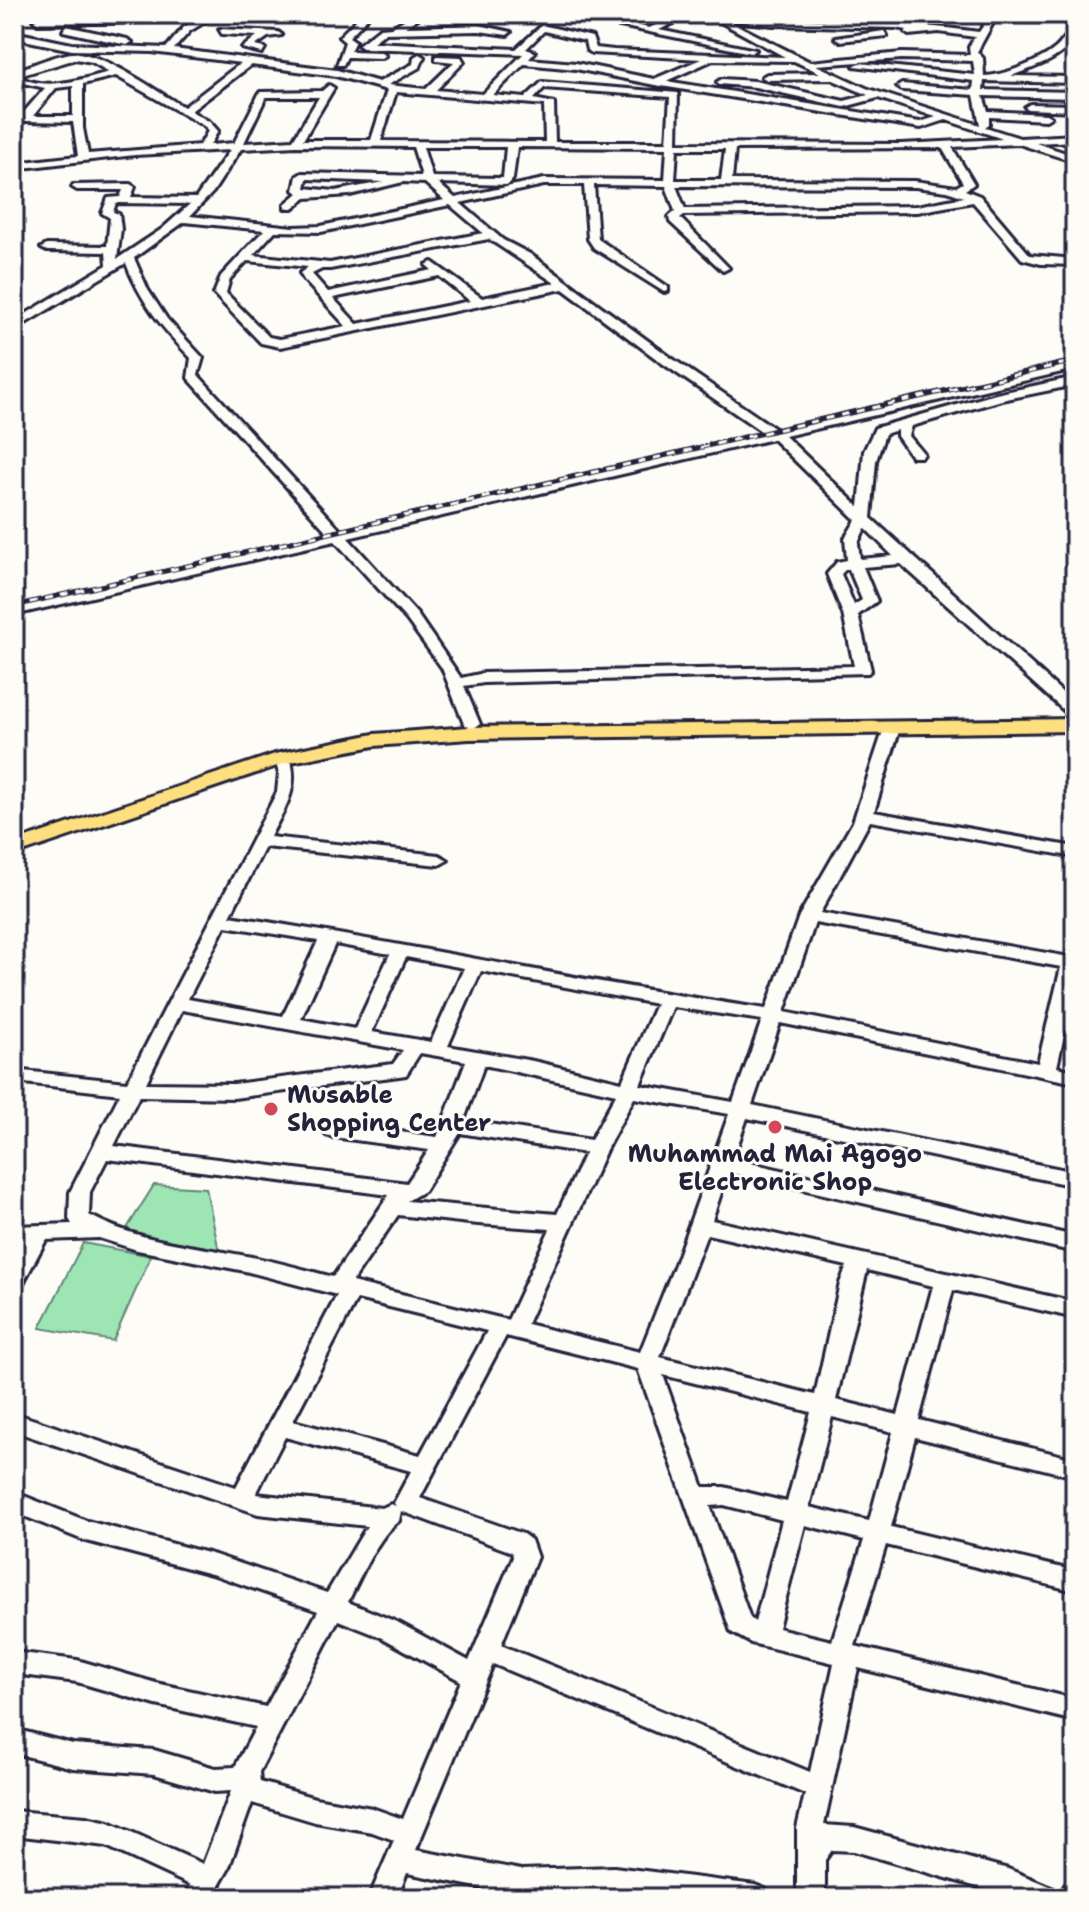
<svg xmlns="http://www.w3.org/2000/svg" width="1089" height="1912" font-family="'Shantell Sans',sans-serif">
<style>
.green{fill:#9de5b3;stroke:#608477;stroke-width:2}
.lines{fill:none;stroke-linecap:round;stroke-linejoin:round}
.minor-casing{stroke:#22223b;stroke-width:6}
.major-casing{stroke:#22223b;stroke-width:6}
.minor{fill:#fdfcf7;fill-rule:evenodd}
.major{fill:#fedf80;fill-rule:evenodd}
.rail-casing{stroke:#22223b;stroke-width:5}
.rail{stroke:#fdfcf7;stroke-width:3;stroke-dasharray:8;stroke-linecap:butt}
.poi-dot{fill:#d1495b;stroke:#fdfcf7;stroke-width:3}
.labels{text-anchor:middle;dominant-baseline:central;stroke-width:6;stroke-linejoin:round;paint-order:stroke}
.poi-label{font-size:24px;font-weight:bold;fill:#22223b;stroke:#fdfcf7;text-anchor:start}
</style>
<rect width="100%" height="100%" fill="#fdfcf7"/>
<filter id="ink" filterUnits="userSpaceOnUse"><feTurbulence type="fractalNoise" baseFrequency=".0125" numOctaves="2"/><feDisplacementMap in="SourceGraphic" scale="16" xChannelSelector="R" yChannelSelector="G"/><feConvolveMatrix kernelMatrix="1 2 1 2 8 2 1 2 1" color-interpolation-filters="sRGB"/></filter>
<g filter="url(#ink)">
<!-- green -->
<g class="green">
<path d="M154,1185L206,1188L219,1251L124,1233Z"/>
<path d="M83,1243L151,1256L113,1341L40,1328Z"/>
</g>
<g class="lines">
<!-- minor casing -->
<g class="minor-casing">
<g id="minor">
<path d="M206,14L288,15L292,18L288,21L208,20L190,31L174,49L337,70L379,82L413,64L414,57L419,54L424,57L420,67L388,85L426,89L454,62L436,60V56L461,57L464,62L436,90L483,94L523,54L363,48L358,45L380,28L392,27L414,14H424L405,27L479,25L511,32L507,35L479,31L385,33L373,42L516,49L542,25L592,37L596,48L614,50L785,57L706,14L723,17L727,14C811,22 895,20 979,32L991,15L1073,14L1051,22L994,21L977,52L983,58L984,76C1002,76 1040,62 1056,48C1064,41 1065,34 1075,30C1073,57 1032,68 1011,76L1075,77V83L984,81L983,90L1075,92V98L983,96L988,111L1046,114L1051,117L1046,120L989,117V124L985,127L1020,138L1075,135V141L1036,143L1075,156V162L1019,144L952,147L974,184L965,190L980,196L1030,255L1075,259V265L1041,264L1022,259L973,202L917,212L684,215L680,218L727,266L729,268L723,271L670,222L669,217L675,211L666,186L594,185L598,239L668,287V291L664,292L594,248L588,239L584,185H544L460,203L503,240L530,254L670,357L777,430L1075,361V369L785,436L859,507L864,451L875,428L996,394L1075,377V385L1002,400L912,426L909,436L924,454L922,457H912L897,436V430L885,434L876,461L871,518L1075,704V717L1069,715L901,564L863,567L877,601L858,615L871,670L868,673L484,683L464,686L480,724L472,729L464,724L442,668L407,620L335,541L14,615V607L329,534L188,378L191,358C163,329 140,301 126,263L14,330V321L107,265L106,252L47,251L41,248L47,245L107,246L110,218L102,213L108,198L120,197L123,190H77L72,187L73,185L130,184L135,187L131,197L196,198L230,150L135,155L14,169V163L78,156L73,122L25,121L24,112L45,88L14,81V72C29,66 65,51 79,53C115,60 152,89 184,107L241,63L152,52L72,50L14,38V32L72,44L166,48L184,27L194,21L38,24L34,21L38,18H134ZM727,20L773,25L896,28L907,30L905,32L909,35L939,32L975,37L969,47L970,55L902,53L810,62ZM544,31L585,41L587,50L592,53L701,59L654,79L576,63L529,59L535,52L526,49ZM76,59L92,62L109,72C83,79 44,92 19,76ZM902,59L973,61L975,75L859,63L854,66L974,81L973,90L902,84L897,87L902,90L974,95L980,125L866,88L816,65ZM713,60L794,61L820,73L767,74L762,77L767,80L831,79L868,95L844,101L755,81L722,79L717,82L719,84L755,87L844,107L878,98L936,117L920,122L666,81ZM524,64L576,69L655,85L921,128L946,120L1003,139L901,144L677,143L678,93L542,82L525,98L493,95ZM251,65L336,76L387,90L371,140H303L334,88L329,85L322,91L260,92L234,143L210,145L218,131L210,122L191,111ZM116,76L204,126L208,131L200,145L88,154L83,128V84ZM73,86V116H33L56,88ZM544,88L670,97L667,142H555L554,103L534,99ZM396,92L544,105L545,142L381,141ZM266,97H319L293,140L244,143ZM296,146L413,147L422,176L302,173L297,176L294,190L298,193L285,204V208H293L306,198L350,195L403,182L425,183L444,200L321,226L293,227L190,216L213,192L241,149ZM423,147H506L503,178L432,177ZM517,147L667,148L665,180L544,179L455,198L438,183L508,185L513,179ZM942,148L963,183L956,187L915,181L732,180L735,149ZM677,149H725L721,180H675ZM307,179L383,182L335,191L305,188ZM676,186L915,187L947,191L964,197L917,206L685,209ZM116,203L190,204L162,229L117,259L121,229L119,214L113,212ZM450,205L483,233L330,263L253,255L275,231L321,232ZM184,222L264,230L221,276L214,294L261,343L280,347L563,289L662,363L764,433L341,531L198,375L203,358L167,319L148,290L134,258ZM489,239L555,283L482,298L432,262L426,265L432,270L328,292L312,274L322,269H330ZM247,261L308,267L300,273L304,280L346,326L280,339L269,337L226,293L230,279ZM439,276L470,301L357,324L333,298ZM773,439L856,520L845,538L847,560L837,562L827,574L843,614L854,666L484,673L461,678L417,614L348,538ZM865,528L893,556L860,559L858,543ZM846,569H849L862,600L854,605L841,574Z"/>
<path d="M362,14H371L349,37L355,41L350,51L381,52L386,55L381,58L347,57L343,65H337L345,42L339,37Z"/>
<path d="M681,14H692L659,30L756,50L751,53L596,21L602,17L649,28Z"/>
<path d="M66,26L127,39L132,42L127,45L63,31Z"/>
<path d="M219,29L278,32L282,35L268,37L255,46L265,48L262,53L242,48L257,36L222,34Z"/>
<path d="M884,31L887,36L840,41L835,38Z"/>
<path d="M1030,104L1075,105V111L1027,109L1025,107Z"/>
<path d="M892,723L900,728L874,812L1075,847V857L870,821L820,913L1075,958V985L1057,1067L1075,1071V1083L780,1023L752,1105L1075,1172V1186L747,1118L733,1159L1075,1236V1252L728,1172L712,1220L1075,1302V1318L953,1290L919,1420L1075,1459V1477L915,1437L891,1527L1075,1571V1591L886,1545L855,1646L1075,1699V1721L858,1668L824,1825L854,1827L1008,1869L1056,1889L1060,1898H1015L854,1851L832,1850L825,1860V1898H797V1828L805,1794L493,1664L416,1850L521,1870L614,1867L755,1885L765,1889L769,1898H654L614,1893L521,1896L407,1873L397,1898H369L394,1840L372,1832L315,1822L252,1803L228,1870L212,1898H184L190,1885L106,1846L14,1835V1811L86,1817L109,1822L203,1864L231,1791L215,1792L154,1774L73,1768L14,1753V1729L73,1744L154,1750L215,1768L235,1767L256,1727L156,1705L77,1682L14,1674V1652L77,1660L156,1683L266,1707L318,1611L215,1575L83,1540L14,1512V1492L87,1521L215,1555L327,1593L367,1526L258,1514L14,1431V1413L236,1487L337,1295L245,1271L137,1250L99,1238L46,1240L21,1287L14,1289V1261L24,1241L14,1242V1226L72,1224L69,1219L70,1192L120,1094L15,1082L14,1070L127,1082L277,792L279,773L274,758L282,753L290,758C300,788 284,810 270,837L439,855L448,860L439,865L265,847L230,916C410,944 585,982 766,1009L799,916L853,822L884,728ZM815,923L1061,967L1038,1063L784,1012ZM225,926L318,941L283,1016L188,999ZM335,944L390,954L355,1029L301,1019ZM406,957L464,968L431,1042L372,1032ZM481,971L656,1004L622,1082L533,1061L448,1046ZM673,1007L762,1020L733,1102L640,1085ZM182,1010L403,1050L393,1064L234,1084L146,1083ZM420,1053L466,1061L437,1137L333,1123L326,1125L323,1130L326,1135L333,1137L429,1150L407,1183L114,1146L139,1096L234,1098L399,1076L406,1075ZM484,1065L616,1094L591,1140L464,1120ZM634,1098L729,1114L675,1264L640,1352L527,1324L607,1148ZM460,1133L585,1153L557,1214L407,1201L424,1191ZM107,1159L389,1195L333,1277C302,1269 272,1260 241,1255C189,1245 136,1241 89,1215L90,1192ZM398,1215L478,1224L550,1229L508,1320L352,1282ZM707,1234L847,1266L840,1283L815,1395L660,1357ZM867,1270L933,1286L898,1415L836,1400ZM357,1299L487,1331L420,1455L293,1421ZM506,1336L638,1369L731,1632L751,1643L834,1663L810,1772L501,1645L537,1557L531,1540L523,1534L420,1498ZM663,1375L811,1412L787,1502L724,1487H703ZM832,1417L893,1432L869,1521L809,1507ZM285,1437L411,1471L394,1503L396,1506L391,1504L382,1508L256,1494ZM724,1505L782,1520L755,1622L750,1618L710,1506ZM401,1511L512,1552L513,1557L469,1661L399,1623L348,1602C360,1578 378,1535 399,1521ZM805,1525L864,1540L832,1641L778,1628ZM338,1620L381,1637L461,1681L403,1819L372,1808L315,1798L260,1782L259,1772Z"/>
<path d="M1075,1880V1898H1060L1065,1884Z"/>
</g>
</g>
<!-- major casing -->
<g class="major-casing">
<path id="major" d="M1075,719V731L469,739L374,746L286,763L14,855V842L275,754L374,734L469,727Z"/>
</g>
<!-- minor -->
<use href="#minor" class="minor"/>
<!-- major -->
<use href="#major" class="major"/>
<!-- rail casing -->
<g class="rail-casing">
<path id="rail" d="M14,606L1075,361"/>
</g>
<!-- rail -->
<use href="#rail" class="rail"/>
</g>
</g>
<!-- markers -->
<g class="poi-dot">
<circle cx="271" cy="1109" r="8"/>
<circle cx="775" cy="1127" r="8"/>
</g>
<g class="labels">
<!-- poi labels -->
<g class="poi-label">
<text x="287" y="1095">Musable<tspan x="287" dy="28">Shopping Center</tspan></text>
<text x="775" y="1154" text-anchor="middle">Muhammad Mai Agogo<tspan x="775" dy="28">Electronic Shop</tspan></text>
</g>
</g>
<!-- margin -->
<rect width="1089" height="1912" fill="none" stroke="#fdfcf7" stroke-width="48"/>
<rect x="24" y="24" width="1041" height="1864" fill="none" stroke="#22223b" stroke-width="3" filter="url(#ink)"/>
</svg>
